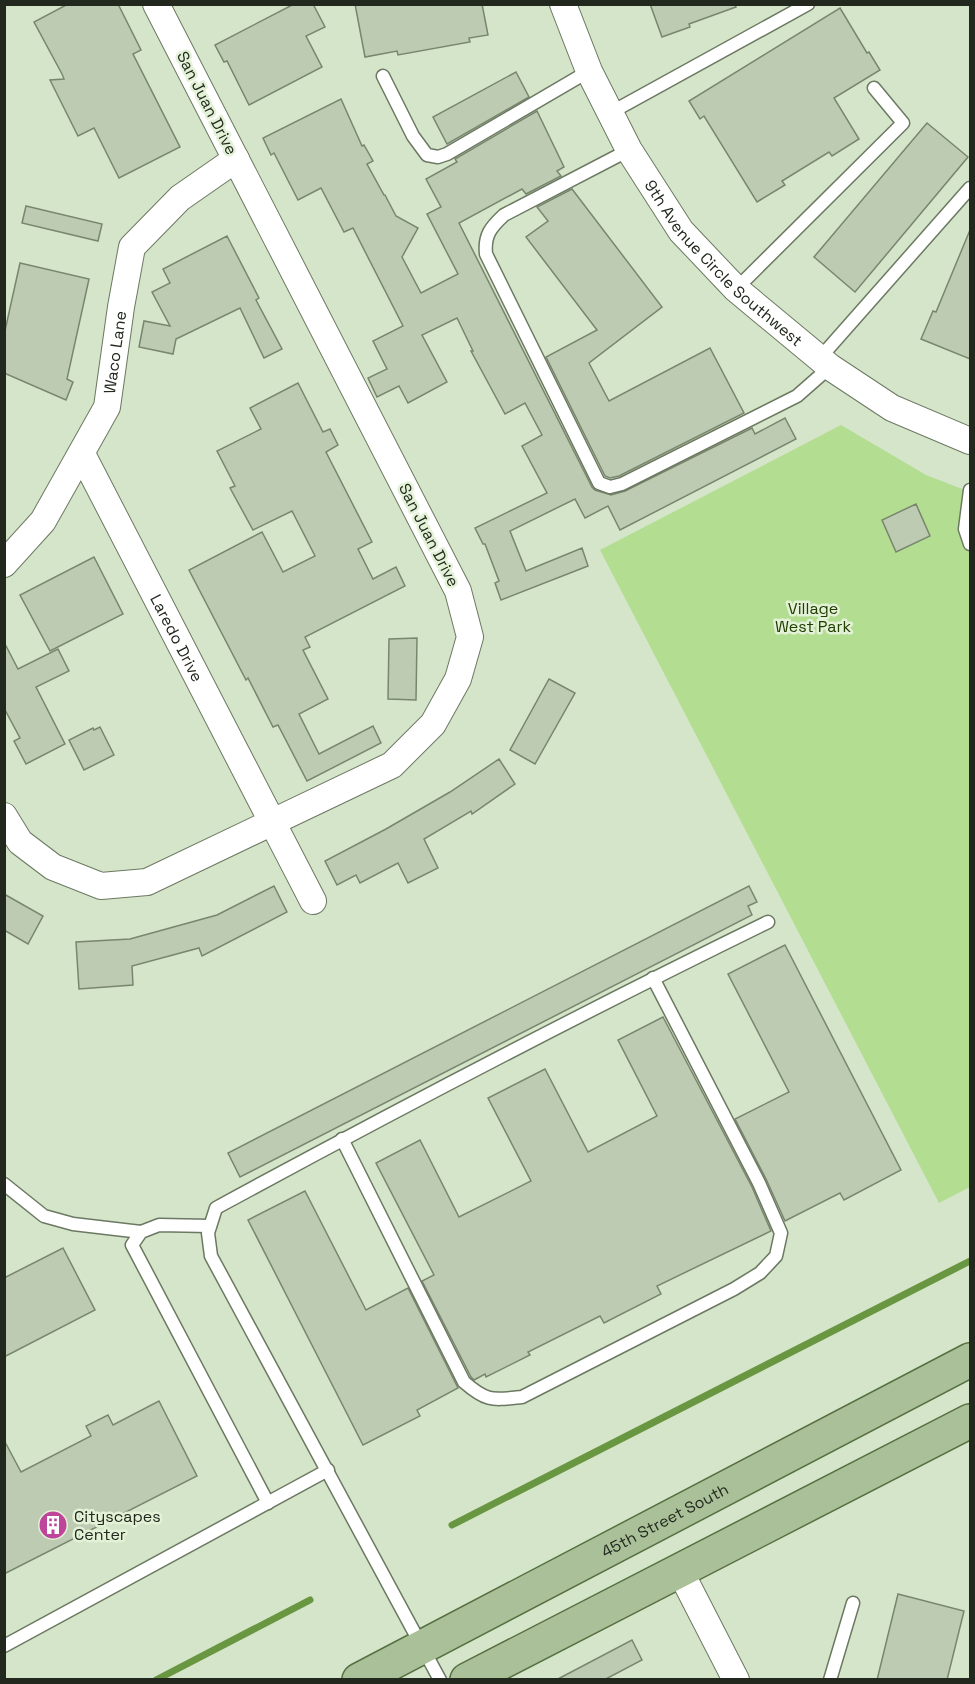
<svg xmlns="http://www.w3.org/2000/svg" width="975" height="1684" font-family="'Space Grotesk',sans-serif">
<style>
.green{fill:#b3dd91}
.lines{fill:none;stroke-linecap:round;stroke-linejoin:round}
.stream{stroke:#699641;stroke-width:7}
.building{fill:#bccbb1;stroke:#79866e;stroke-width:1.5}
.lane-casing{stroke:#6c7962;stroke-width:15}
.street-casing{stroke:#6c7962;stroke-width:28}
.primary-casing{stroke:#567041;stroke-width:36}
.lane{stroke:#fff;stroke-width:12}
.street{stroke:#fff;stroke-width:26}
.primary{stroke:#aac098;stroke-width:33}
.labels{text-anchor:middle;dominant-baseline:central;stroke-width:5;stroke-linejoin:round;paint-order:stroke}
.street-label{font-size:16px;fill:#22281e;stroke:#e3f2d7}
.park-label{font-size:16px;fill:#213d00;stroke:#e3f2d7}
.poi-label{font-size:16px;fill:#22281e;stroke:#e3f2d7;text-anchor:start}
</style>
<rect width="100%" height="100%" fill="#d5e5ca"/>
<!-- green -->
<path class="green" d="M841,425L926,475L970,492V1187L939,1203L600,550Z"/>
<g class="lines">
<!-- stream -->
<g class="stream">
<path d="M452,1525L970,1261"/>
<path d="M156,1680L310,1600"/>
</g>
</g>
<!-- building -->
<g class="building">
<path d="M68,4H118L141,50L133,54L180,147L119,178L94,128L78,136L50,80L64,79L62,74L34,22Z"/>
<path d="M294,4H313L325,27L306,36L322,67L249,105L227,61L224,62L215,45Z"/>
<path d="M355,4H482L488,35L469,38L470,42L398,55L397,51L365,57Z"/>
<path d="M650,4H735L736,7L689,24L690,27L662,37Z"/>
<path d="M840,8L867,53L869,52L880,70L834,98L859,139L832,156L829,152L782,181L785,185L757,202L704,116L700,119L689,101Z"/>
<path d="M516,72L529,97L447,144L433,117Z"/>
<path d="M341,99L362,146L364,145L373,161L367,164L384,195H385L396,216L418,228L402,257L421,293L458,274L427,214L441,207L426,179L457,162L455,159L537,111L564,167L557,171L561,176L526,194L522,189L459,223L592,487L595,490L611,495L625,491L752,428L755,434L785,418L796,439L620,530L608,506L585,518L575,499L510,531L526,571L582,548L588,566L501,600L495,583L499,581L485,544H483L475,528L547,493L522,446L542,435L525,403L505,414L471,351H473L457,318L422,335L447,382L408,403L399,386L377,397L368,378L387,369L373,341L403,326L353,228L344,232L321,188L298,200L274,153L271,155L263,138Z"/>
<path d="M927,123L968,157L855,292L814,257Z"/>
<path d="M572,189L662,307L589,363L609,401L710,348L744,413L619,476L610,478L605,476L546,357L597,330L526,237L548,221L537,207Z"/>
<path d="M26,206L102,224L98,241L22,223Z"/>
<path d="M970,230V359L921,339L933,311L936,312Z"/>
<path d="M227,236L259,298L256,300L282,349L264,358L240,308L176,339L173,354L139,347L144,321L170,326L152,292L170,283L163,269Z"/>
<path d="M20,263L89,279L67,379L73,382L66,400L4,373V335Z"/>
<path d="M298,383L323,432L330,429L338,445L326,452L372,542L358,549L373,579L396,567L405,586L305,637L310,647L303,650L328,699L299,714L319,754L373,726L381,743L307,781L278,725L273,727L248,678L246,680L189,570L262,532L283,572L315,556L292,511L253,530L230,488L235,486L217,451L261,429L250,408Z"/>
<path d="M916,504L930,536L896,552L882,520Z"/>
<path d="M94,557L123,614L50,651L20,595Z"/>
<path d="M417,638L416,700L388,699L389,639Z"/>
<path d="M4,642L18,669L58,649L69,671L36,687L65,744L26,764L14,741L20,738L4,708Z"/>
<path d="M549,679L575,693L535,764L510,750Z"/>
<path d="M100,727L114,755L84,770L69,740L93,728L94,730Z"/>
<path d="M499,759L515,784L472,814L471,811L424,839L438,868L408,883L398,863L360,883L356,875L337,885L325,861L386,829L450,792Z"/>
<path d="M274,886L287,912L202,956L199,948L132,966L133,985L79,989L76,942L130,939L217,915Z"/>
<path d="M749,886L757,902L748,906L752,915L240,1177L228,1153Z"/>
<path d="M4,894L43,916L28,944L4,930Z"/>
<path d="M785,945L901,1170L844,1200L840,1193L785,1221L766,1179L735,1119L789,1092L728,974Z"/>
<path d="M663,1017L752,1187L771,1231L657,1286L661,1294L604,1323L600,1316L528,1352L530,1355L486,1377L485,1374L474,1380L471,1377L422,1281L434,1275L376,1163L420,1140L459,1217L531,1181L488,1098L545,1069L588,1152L657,1116L618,1040Z"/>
<path d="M305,1191L366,1310L408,1288L458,1388L417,1410L420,1416L363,1445L248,1220Z"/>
<path d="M63,1248L95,1310L4,1357V1278Z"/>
<path d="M159,1401L197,1476L4,1574V1440L21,1472L91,1436L86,1426L108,1415L113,1425Z"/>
<path d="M898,1594L964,1611L947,1680H877Z"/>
<path d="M632,1640L642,1660L604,1680H556Z"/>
</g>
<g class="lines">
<!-- lane casing -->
<g class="lane-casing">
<g id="lane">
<path d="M383,76L413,136L427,155L438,157L447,154L589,71"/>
<path d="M610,113L808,4"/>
<path d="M629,150L504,215C491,227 484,235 486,254L599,483L610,487L622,484L797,396L830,367"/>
<path d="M736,289L903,123L874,88"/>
<path d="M819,359L970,188"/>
<path d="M970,490L965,529L970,544"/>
<path d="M342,1139L464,1382C487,1402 492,1400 522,1397L734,1289L760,1273L776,1256L781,1233L759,1183L653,978"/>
<path d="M4,1184L44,1216L73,1224L141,1232"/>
<path d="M210,1226L159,1225L141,1232L132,1245L268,1503"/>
<path d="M4,1646L328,1470"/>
<path d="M440,1680L211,1256L208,1233L216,1208C398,1109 582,1013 768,922"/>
<path d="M830,1680L853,1603"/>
</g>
</g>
<!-- street casing -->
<g class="street-casing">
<g id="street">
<path id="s1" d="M563,4L589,71L629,150L681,231L736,289L830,367L892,408L970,441"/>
<path id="s2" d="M82,454L313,901"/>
<path id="s3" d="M4,564L43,521L107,407L121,307L132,247L180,198L236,159"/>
<path d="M4,816L20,842L53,867L101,886L147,882L392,765L433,724L458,679L470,637L458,591L156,4"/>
<path d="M679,1569L736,1680"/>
</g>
</g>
<!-- primary casing -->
<g class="primary-casing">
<g id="primary">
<path id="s4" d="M359,1680L970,1360"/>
<path d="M467,1680L970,1421"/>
</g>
</g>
<!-- lane -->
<use href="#lane" class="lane"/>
<!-- street -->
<use href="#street" class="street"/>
<!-- primary -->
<use href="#primary" class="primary"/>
</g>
<!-- icons -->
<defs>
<g id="building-disc" transform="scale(1.5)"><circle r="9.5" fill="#be4599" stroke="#e3f2d7"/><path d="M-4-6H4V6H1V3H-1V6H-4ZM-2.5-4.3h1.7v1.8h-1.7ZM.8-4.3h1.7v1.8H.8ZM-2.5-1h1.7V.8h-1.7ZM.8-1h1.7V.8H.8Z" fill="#fff"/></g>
</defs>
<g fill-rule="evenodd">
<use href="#building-disc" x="53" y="1525"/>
</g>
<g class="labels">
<!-- street labels -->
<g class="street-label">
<text transform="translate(207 103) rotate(63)">San Juan Drive</text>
<text stroke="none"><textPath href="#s1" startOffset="309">9th Avenue Circle Southwest</textPath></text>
<text stroke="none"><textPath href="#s3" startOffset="244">Waco Lane</textPath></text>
<text transform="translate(429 535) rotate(63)">San Juan Drive</text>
<text stroke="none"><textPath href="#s2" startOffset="207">Laredo Drive</textPath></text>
<text stroke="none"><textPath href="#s4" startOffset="345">45th Street South</textPath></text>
</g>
<!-- park labels -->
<g class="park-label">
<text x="813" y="608">Village<tspan x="813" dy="18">West Park</tspan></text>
</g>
<!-- poi labels -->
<g class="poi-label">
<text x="74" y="1516">Cityscapes<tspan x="74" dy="18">Center</tspan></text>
</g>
</g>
<!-- border -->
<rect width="975" height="1684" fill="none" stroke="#22281e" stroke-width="12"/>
</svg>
